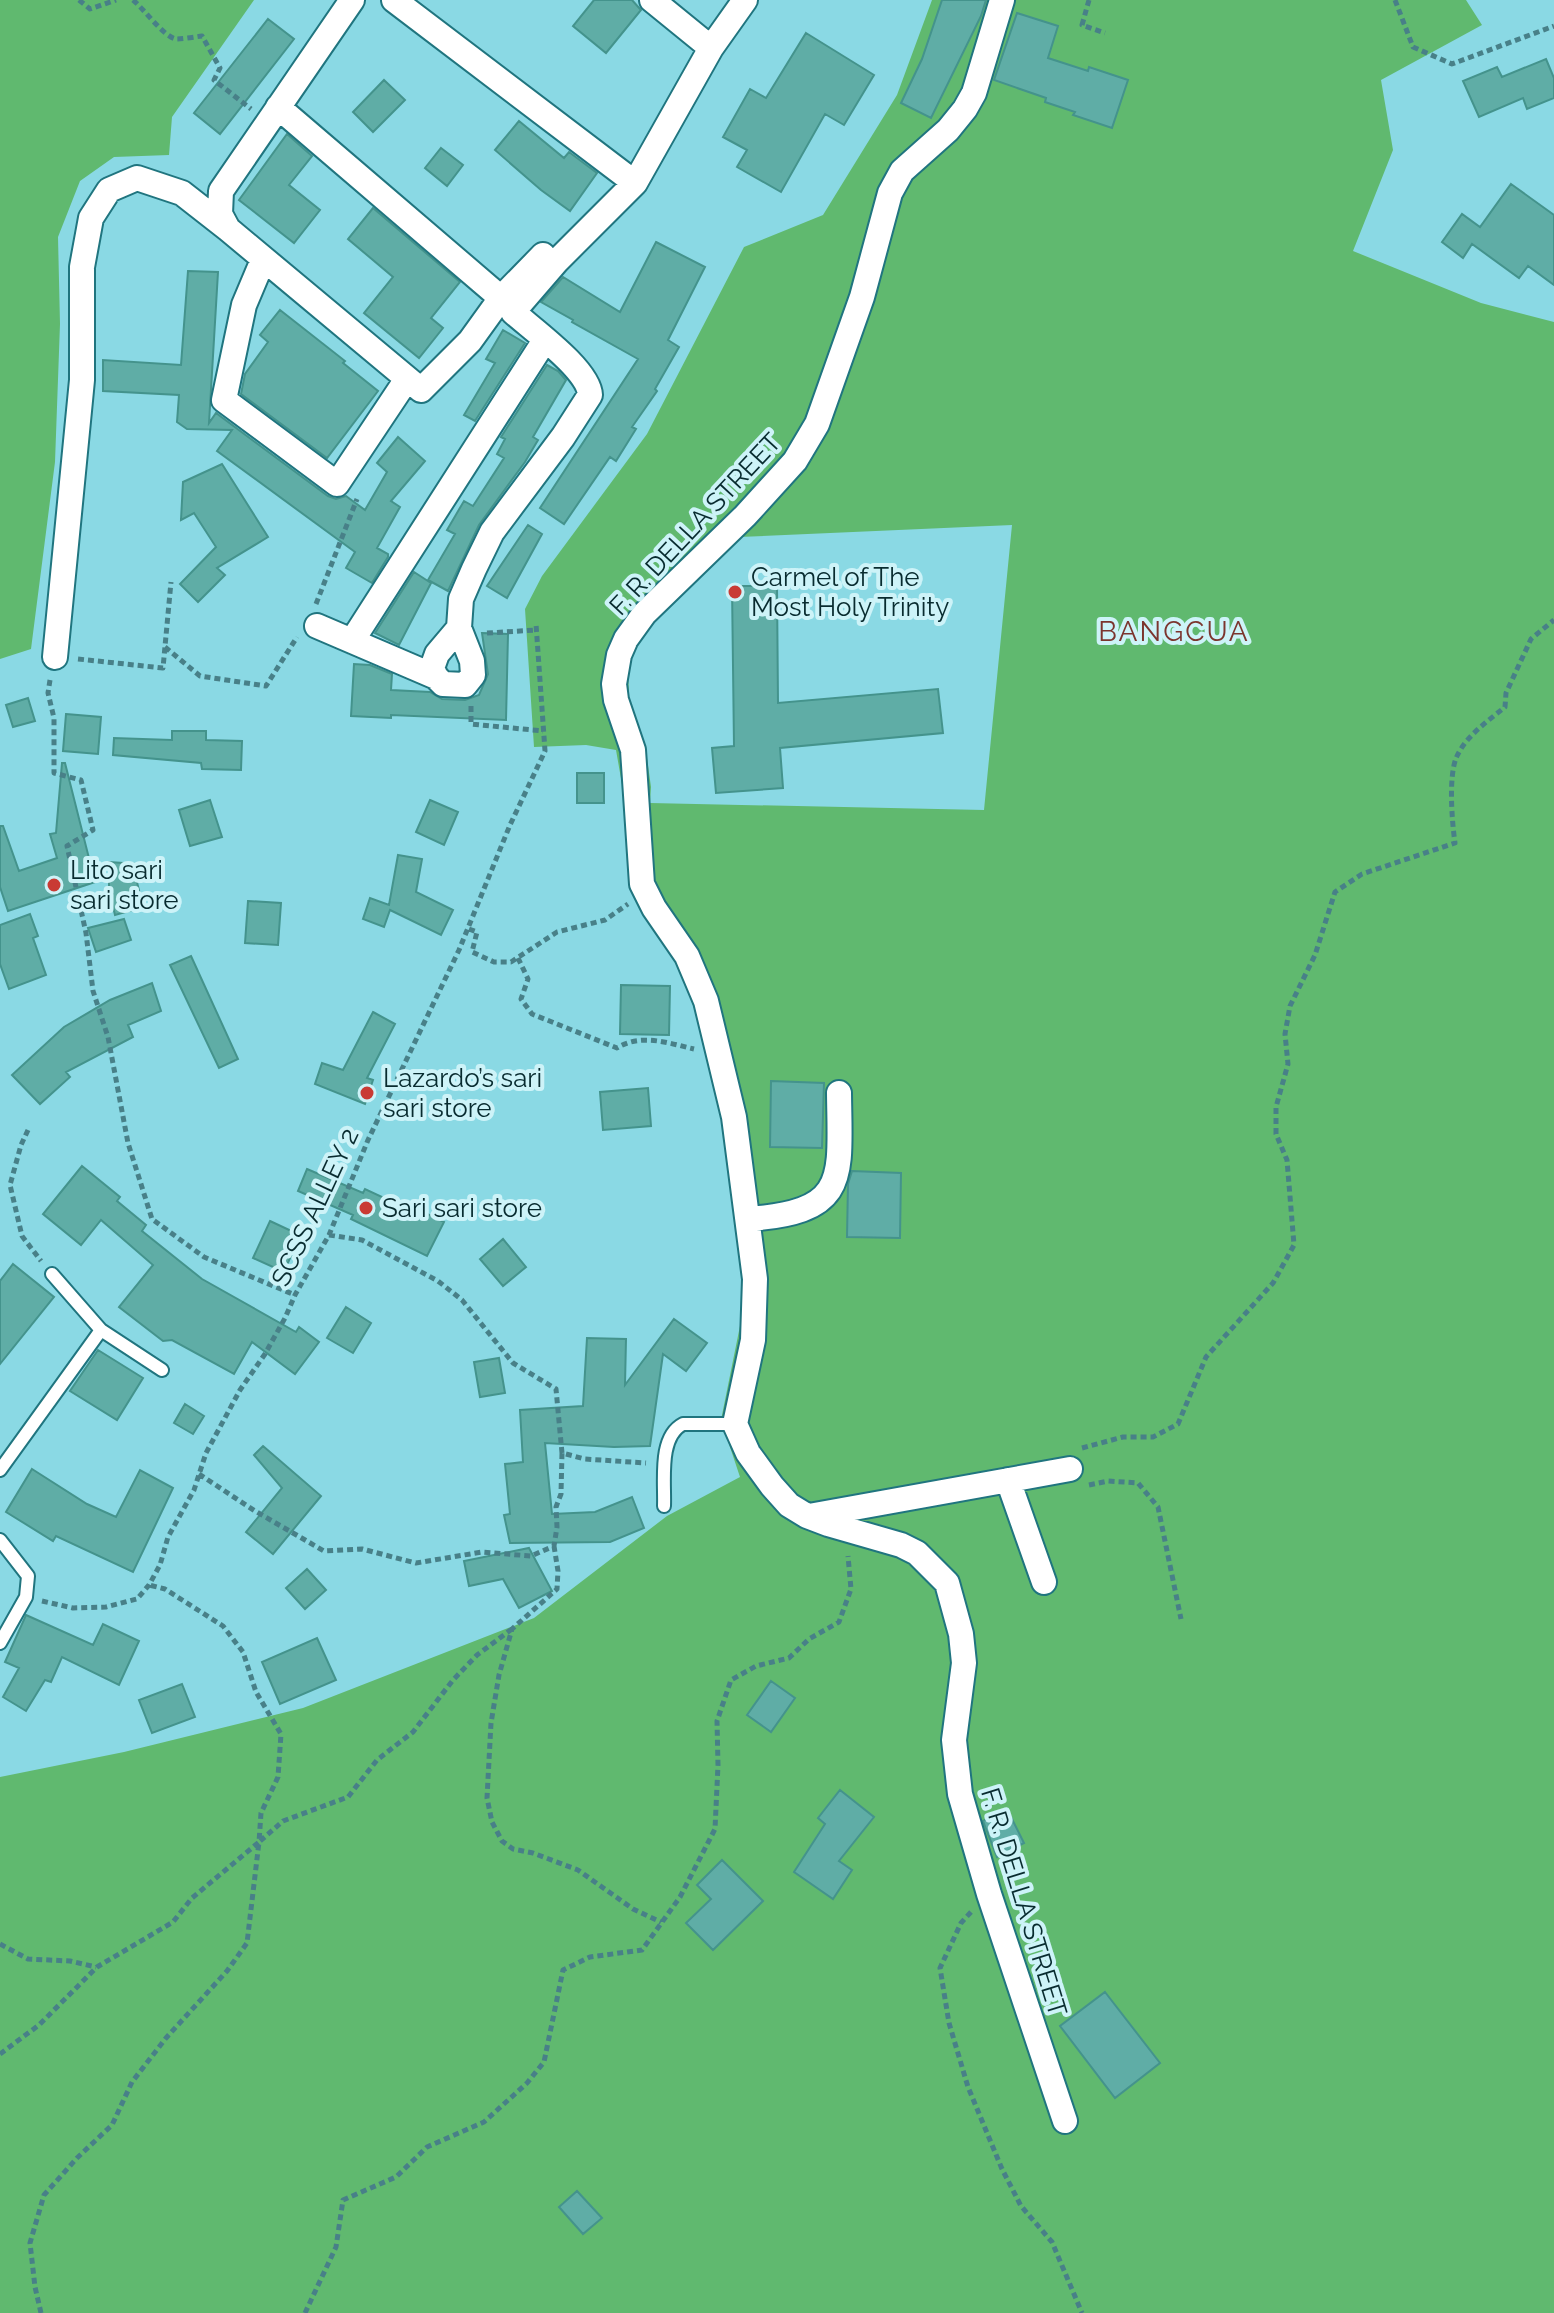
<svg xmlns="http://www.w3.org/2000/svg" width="1554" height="2313" viewBox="0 0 1554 2313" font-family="Raleway,sans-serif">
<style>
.green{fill:#60b96f;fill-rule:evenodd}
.building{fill:#5fada6;stroke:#44938c;stroke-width:2}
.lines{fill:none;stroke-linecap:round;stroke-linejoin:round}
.service-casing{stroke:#20757f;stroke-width:16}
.minor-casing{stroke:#20757f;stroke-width:28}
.path{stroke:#488088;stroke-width:5;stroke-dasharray:6 4;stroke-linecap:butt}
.service{stroke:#fff;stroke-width:12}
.minor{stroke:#fff;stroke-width:24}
.poi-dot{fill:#c93b34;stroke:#cdf3f8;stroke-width:3}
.labels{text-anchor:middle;stroke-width:8;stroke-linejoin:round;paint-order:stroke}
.street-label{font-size:26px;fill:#082b2f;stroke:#cdf3f8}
.poi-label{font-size:26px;fill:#082b2f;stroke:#cdf3f8;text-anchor:start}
.neighbourhood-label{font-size:28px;letter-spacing:2px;fill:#7c352e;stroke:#cdf3f8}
</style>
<rect width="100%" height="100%" fill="#8ad9e4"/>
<path class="green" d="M0 0H254L172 117 169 155 114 157 80 181 58 237 60 324 55 462 31 649 0 659Z
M932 0H1466L1482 25 1381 80 1393 150 1353 251 1481 303 1554 322V2313H0V1777L124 1752 303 1708 534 1618 667 1516 740 1477 721 1420 742 1316 747 1273 723 1119 705 1040 682 974 656 925 633 847 616 750 586 745 534 747 525 609 542 576 647 434 744 247 823 215 897 95ZM1012 525 984 810 650 803 651 787 645 744 629 700 628 661 638 637 739 537Z"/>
<path class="building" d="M594 0H632L641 10 606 53 573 26Z
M942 0H986L981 16 931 118 901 103 922 59Z
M1017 13 1058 26 1048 58 1088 71 1089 67 1128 80 1112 128 1073 115 1075 112 1045 102 1046 98 994 80Z
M268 19 294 39 220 134 194 113Z
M806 33 874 75 844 125 825 114 781 192 737 167 747 150 723 137 750 89 766 98Z
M1546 59 1554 78V98L1527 109 1523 98 1479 117 1463 81 1497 67 1502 77Z
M384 80 405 100 373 132 353 112Z
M519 121 564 158 569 152 597 173 570 211 541 190 495 150Z
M287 134 312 156 289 185 320 210 294 243 239 200Z
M441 148 463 165 447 186 425 168Z
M1511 184 1554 215V285L1528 266 1519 278 1472 244 1463 258 1442 242 1462 214 1480 227Z
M373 208 460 282 431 318 443 328 419 358 364 313 393 277 348 239Z
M656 242 705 267 668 340 679 347 655 389 657 391 632 427 636 429 616 461 610 457 564 524 540 508 638 359 572 322 573 320 541 302 563 277 620 312Z
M188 271 218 272 209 423 216 413 328 496 336 499 346 496 365 510 387 472 377 463 398 437 425 461 391 501 400 507 377 548 388 554V557L372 583 346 568 355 552 217 451 232 430 187 429 177 422 179 395 103 391V360L181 365Z
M280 310 345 361 343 363 378 391 327 458 241 394 245 374 268 342 260 335Z
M503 330 525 343 475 421 464 415 495 363 486 359Z
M547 365 558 371 566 380 533 437 538 440 525 462 479 525 448 591 428 580 455 534 447 530 464 501 473 506 504 458 497 454 505 439 501 437Z
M222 464 268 537 217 568 225 575 198 602 180 584 216 547 194 513 181 520 183 482Z
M528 525 542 534 507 598 487 586Z
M414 572 431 583 399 645 375 633Z
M732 586H777L778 703 938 689 943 733 780 748 783 788 716 793 712 748 734 746Z
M482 633 508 634 506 720 391 715V718L351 716 354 664 370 665 392 674 391 690 430 692 442 699 465 700 479 695 488 674Z
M28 698 35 721 13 727 6 705Z
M66 714 101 717 98 754 63 751Z
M172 731H206V740L242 741 241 770 202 769 201 763 113 755 114 738 172 740Z
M62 763H65L95 882 8 911 0 887V826H3L19 871 57 858 50 834 56 833Z
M577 773H604V803H577Z
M210 800 222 837 190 846 179 810Z
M430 800 458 812 444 845 416 832Z
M398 855 422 859 416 892 453 910 441 935 390 910 384 927 363 919 370 898 389 905Z
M109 862 137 864 136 878 143 907 115 915 109 890Z
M248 901 281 903 278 945 245 943Z
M30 914 38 936 33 938 46 975 9 989 0 964V925Z
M124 919 131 940 96 952 88 928Z
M191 956 238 1059 219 1068 170 965Z
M152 983 161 1011 128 1025 133 1037 66 1072 70 1077 40 1104 12 1075 64 1027 110 1000Z
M621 985 670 986 669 1035 620 1034Z
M373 1012 395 1024 367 1078 373 1080 365 1104 315 1084 322 1063 343 1070Z
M771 1081 824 1083 822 1148 770 1147Z
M648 1088 651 1126 603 1130 600 1092Z
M82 1166 120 1197 117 1201 146 1225 142 1231 202 1279 296 1332 299 1327 319 1342 295 1374 252 1342 234 1374 172 1340 163 1341 119 1307 153 1265 101 1220 81 1245 43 1214Z
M307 1169 363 1193 365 1189 414 1212 415 1208 444 1222 427 1256 351 1219 353 1215 298 1191Z
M852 1171 901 1173 900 1238 847 1237 848 1184Z
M270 1221 300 1235 284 1272 253 1258Z
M503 1239 526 1267 503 1286 480 1259Z
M13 1264 54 1297 0 1364V1281Z
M346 1307 371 1323 353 1353 327 1338Z
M674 1319 707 1343 686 1371 663 1354 650 1446 614 1447 545 1443 552 1514 595 1512 632 1497 644 1528 610 1542 510 1543 504 1515 510 1514 505 1464 523 1462 520 1410 583 1406 587 1338 626 1339 625 1385Z
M98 1350 143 1378 117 1420 70 1391Z
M499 1358 505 1393 480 1397 474 1362Z
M185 1404 204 1416 193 1434 174 1423Z
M263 1446 321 1496 273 1554 246 1532 282 1488 254 1455Z
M32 1469 87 1504 116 1517 140 1470 173 1488 133 1572 56 1536 53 1541 6 1512Z
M529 1548 552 1591 519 1608 503 1579 469 1586 464 1561Z
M307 1569 326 1590 305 1609 286 1588Z
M26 1615 93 1645 103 1624 139 1641 119 1685 62 1657 51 1682 45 1680 26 1711 3 1697 19 1668 5 1662Z
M317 1638 336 1680 280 1704 262 1662Z
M771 1681 795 1698 771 1732 747 1715Z
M182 1684 195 1717 152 1733 139 1700Z
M840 1790 874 1817 839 1861 852 1870 833 1899 794 1872 825 1824 818 1818Z
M1007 1809 1024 1843 997 1857 983 1821Z
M722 1860 763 1901 713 1950 686 1923 711 1899 697 1885Z
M1105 1992 1160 2063 1115 2098 1060 2026Z
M577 2191 602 2218 583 2234 559 2207Z"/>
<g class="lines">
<g class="service-casing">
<path id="service" d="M52 1274 101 1330 162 1370
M0 1470 101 1330
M664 1506C665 1481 658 1437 683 1424H735
M0 1540 28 1576 26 1597 0 1643"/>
</g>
<g class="minor-casing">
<path id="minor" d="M352 0 221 191 220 214 228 229 421 390 470 341 501 298 543 255
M394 0 635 183
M652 0 711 48
M1002 0 974 93 965 109 948 130 902 171 890 193 862 297 817 424 795 461 745 516 644 614 626 639 619 655 614 684 616 700 633 750 642 884 654 908 687 956 706 1001 734 1117 755 1279 753 1340 735 1424 748 1453 772 1486 789 1505 807 1516 828 1524 901 1545 917 1553 947 1583 961 1634 964 1663 954 1740 960 1794 989 1894 1065 2121
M278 107 501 298
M263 260 244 305 224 400 337 484 407 379
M317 626 436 677
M459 628 437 654 432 668 436 677 443 684 465 685 473 675 472 661 459 628 461 599 474 569 492 532 563 437 590 395C589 370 533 330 513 312L557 261 635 183 711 48 745 0
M352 641 545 340
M55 657 82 380V267L91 218 109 190 137 178 182 193 228 229
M748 1219C849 1212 840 1179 839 1093
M1008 1480 1044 1582
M809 1516 1070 1469"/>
</g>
<path class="path" d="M79 0 90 9 116 0
M133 0C144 9 164 37 176 39 184 39 194 37 202 36L220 68 214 80 251 109
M1089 0 1082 25 1105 33
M1395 0 1413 47 1452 64 1554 26
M316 604 357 499
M487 633 537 630
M165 647 200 676 266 686 297 637
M78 659 163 668 171 582
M50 680 48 693 54 718V773L81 780 93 830 67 846 86 933 93 991 108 1037 128 1143 152 1219 204 1257 295 1295
M471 706V724L543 731
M469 929 477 932 472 952 494 962H511L557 932 605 920 628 904
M518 958 528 979 521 999 532 1014 617 1048C641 1033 668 1043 694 1049
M28 1130 21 1145 10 1185 22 1236 41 1261
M329 1235 362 1240 438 1281 462 1300 513 1363 556 1389 562 1453 585 1459 646 1463
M1082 1448 1123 1437H1153L1178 1424 1206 1357 1273 1283 1294 1245 1287 1160 1276 1134V1107L1288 1064 1285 1034 1290 1006 1315 955 1335 892 1362 874 1455 843C1452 822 1448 775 1457 756 1467 735 1488 721 1505 707L1506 693 1531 639 1554 620
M199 1474 255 1511 324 1551 362 1549 416 1563 482 1552 531 1556 554 1546 557 1527 556 1507 561 1494 562 1453
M1089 1485 1108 1481 1138 1483 1158 1507 1181 1619
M554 1546 558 1571 557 1589 512 1629 499 1675 491 1723 487 1798 492 1822 502 1841 513 1849 533 1853 578 1870 633 1909 661 1922
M42 1601 73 1608 106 1607 137 1599 149 1585 160 1565 168 1537 194 1490 206 1453 240 1390 265 1354 285 1318 295 1295 329 1235 368 1140 459 950 510 825 545 751 536 624
M971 1912 961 1923 940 1968 949 2023 968 2087 1002 2169 1021 2206 1052 2242 1082 2313
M0 1944 28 1959 70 1961 96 1967
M0 2054 39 2025 97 1967 173 1922 192 1898 259 1842 261 1813 278 1777 281 1734 256 1692 243 1652 223 1626 165 1589 149 1585
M41 2313 35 2287 30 2243 44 2195 77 2158 112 2125 132 2082 166 2038 227 1971 247 1943 259 1842 283 1821 348 1797 377 1760 413 1732 453 1680 477 1655 512 1629
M305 2313 336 2247 343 2200 396 2177 427 2147 484 2122 527 2083 544 2062 563 1970 590 1957 642 1950 680 1897 715 1829 718 1765 717 1721 731 1680 756 1666 789 1658 809 1639 839 1622 851 1589 848 1556"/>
<use href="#service" class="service"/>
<use href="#minor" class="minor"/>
</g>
<g class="poi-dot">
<circle cx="735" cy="592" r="8"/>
<circle cx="54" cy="885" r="8"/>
<circle cx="367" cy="1093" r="8"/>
<circle cx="366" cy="1208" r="8"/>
</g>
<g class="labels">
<g class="street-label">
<text transform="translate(695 524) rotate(-47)" y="9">F. R. DELLA STREET</text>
<text transform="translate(315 1207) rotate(-65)" y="9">SCSS ALLEY 2</text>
<text transform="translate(1024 1902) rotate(73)" y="9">F. R. DELLA STREET</text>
</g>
<g class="poi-label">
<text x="751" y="586">Carmel of The<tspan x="751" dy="30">Most Holy Trinity</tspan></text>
<text x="70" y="879">Lito sari<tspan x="70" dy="30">sari store</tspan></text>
<text x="383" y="1087">Lazardo’s sari<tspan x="383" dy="30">sari store</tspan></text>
<text x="382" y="1217">Sari sari store</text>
</g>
<g class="neighbourhood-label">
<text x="1174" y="641">BANGCUA</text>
</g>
</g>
</svg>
